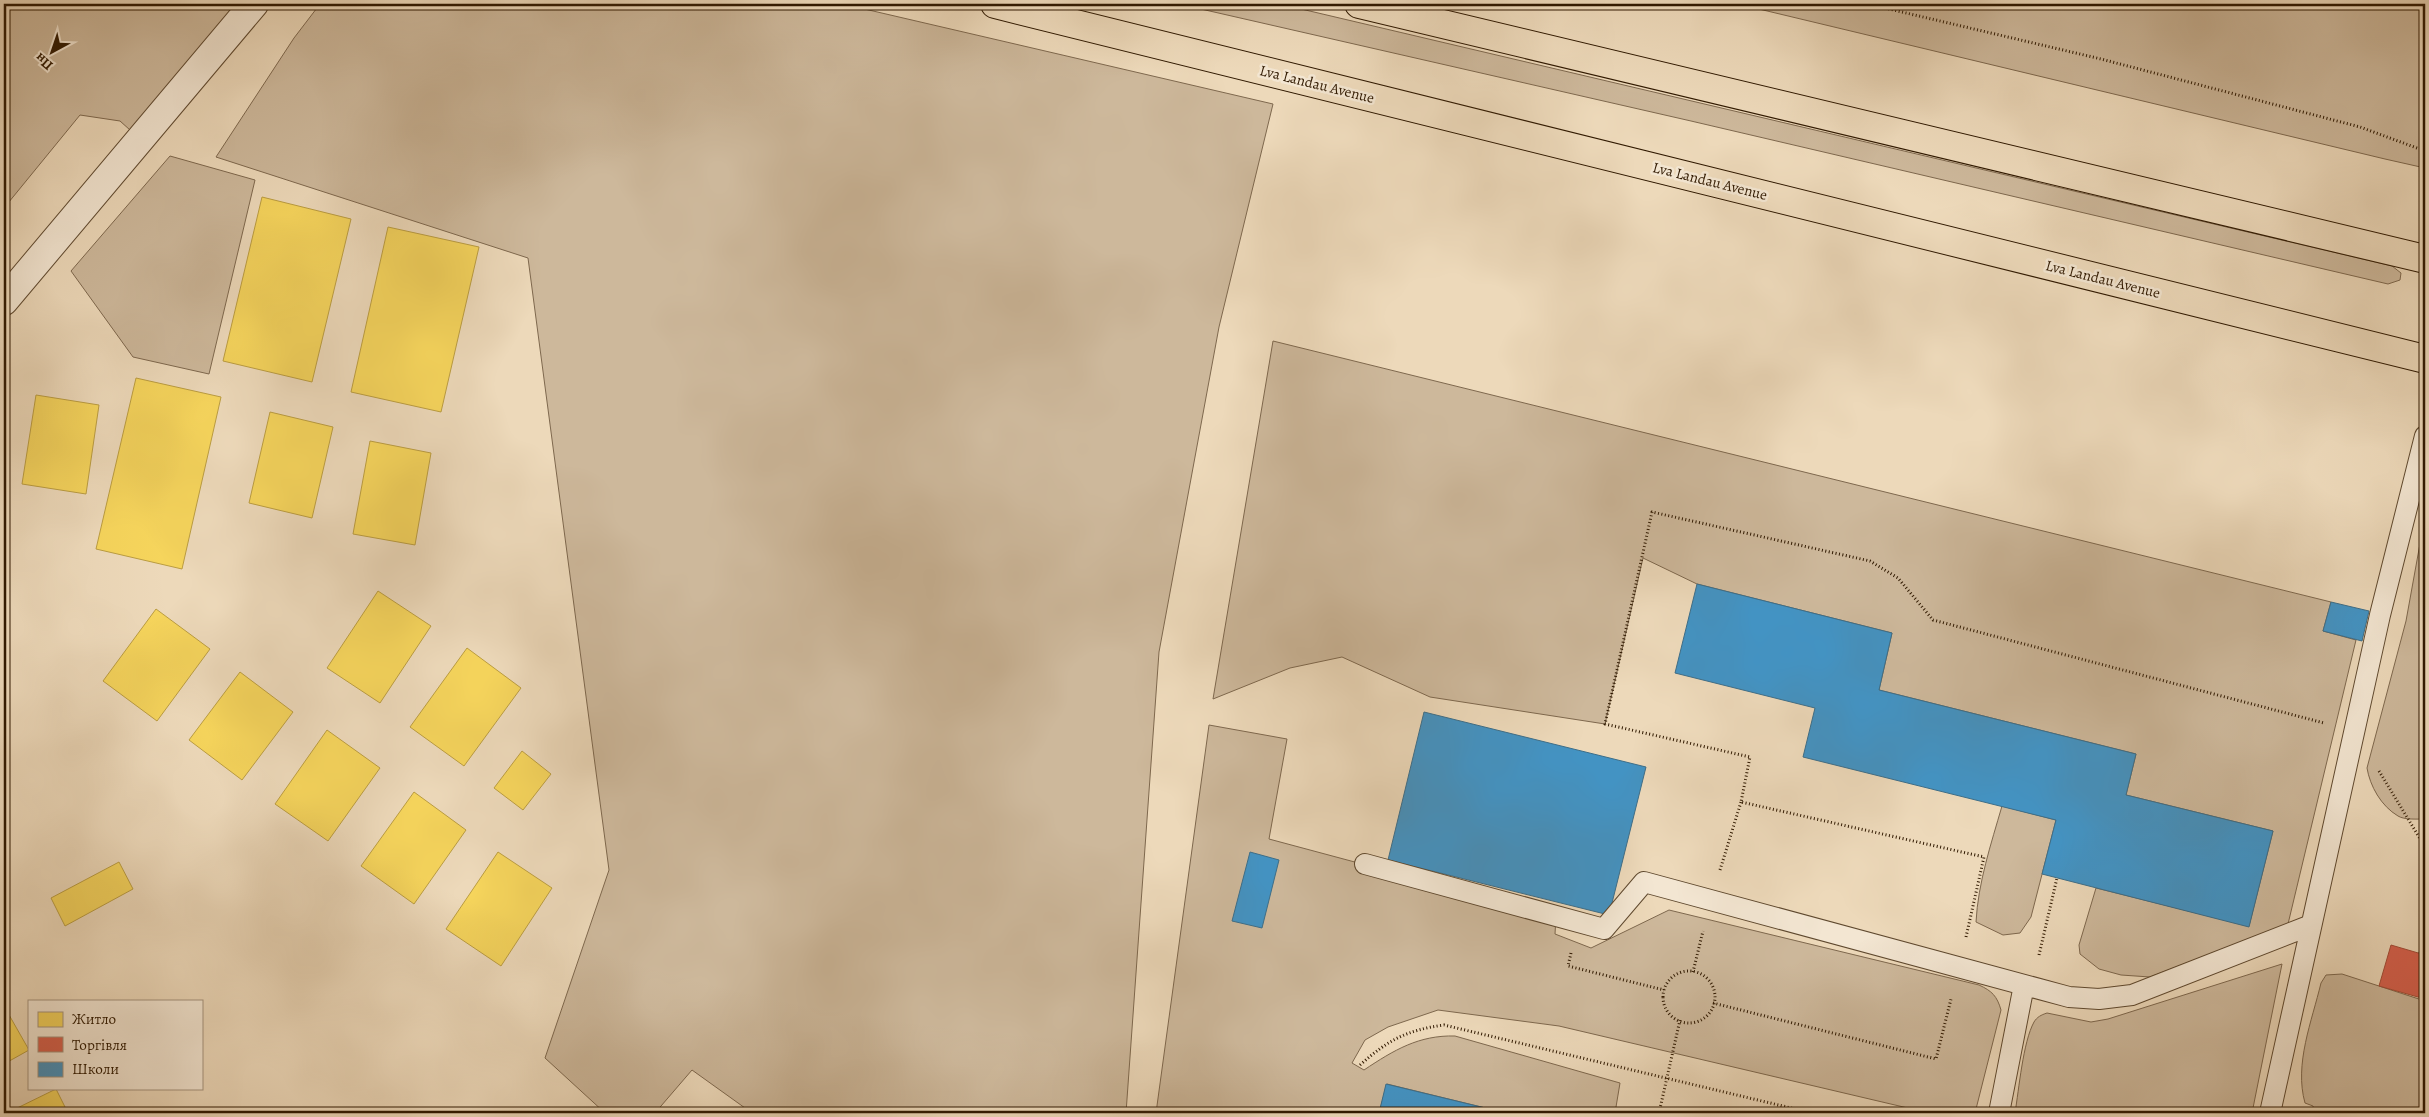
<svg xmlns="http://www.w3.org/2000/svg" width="2429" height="1117" viewBox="0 0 2429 1117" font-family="Alegreya,serif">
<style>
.green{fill:#cdb89b;stroke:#7e684e}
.homes{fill:#f6d55c;stroke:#bb9d41}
.shops{fill:#d6604d;stroke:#a44b36}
.schools{fill:#4393c3;stroke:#3d6e89}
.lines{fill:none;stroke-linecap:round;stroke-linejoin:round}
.service-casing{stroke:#5f492f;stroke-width:22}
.minor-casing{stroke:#5f492f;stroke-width:30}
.primary-casing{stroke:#301901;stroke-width:30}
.path{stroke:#301901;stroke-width:3;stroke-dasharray:1 2.5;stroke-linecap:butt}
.service{stroke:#f3e6d2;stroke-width:20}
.minor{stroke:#f3e6d2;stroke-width:28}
.primary{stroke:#edd9ba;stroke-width:28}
.labels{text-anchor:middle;stroke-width:5;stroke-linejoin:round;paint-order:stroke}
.street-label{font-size:15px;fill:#301901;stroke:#f3e6d2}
</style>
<rect width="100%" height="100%" fill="#edd9ba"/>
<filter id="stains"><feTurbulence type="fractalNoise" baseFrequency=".004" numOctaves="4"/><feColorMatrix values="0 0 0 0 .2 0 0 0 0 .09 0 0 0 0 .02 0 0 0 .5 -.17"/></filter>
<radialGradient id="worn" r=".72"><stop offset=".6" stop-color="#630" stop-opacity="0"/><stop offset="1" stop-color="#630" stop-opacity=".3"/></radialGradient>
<path class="green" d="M4 4H254L140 139 120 121 80 115 4 208Z
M320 4H672L690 8 707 4H843L1273 104 1219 327 1159 652 1126 1113H752L692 1070 655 1113H605L545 1058 609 870 528 258 216 157 294 38Z
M1179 4H1280L2392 266 2401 273 2400 280 2388 284 1691 121Z
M1738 4H2425V168L2385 159Z
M170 156 255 180 209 374 133 357 71 271Z
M1273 341 2331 602 2323 631 2356 640 2288 924 2150 977 2121 975 2099 969 2080 954 2079 945 2096 888 2249 926 2273 831 2126 795 2136 754 1879 690 1892 633 1697 584 1643 558 1605 724 1430 697 1342 657 1290 668 1213 699Z
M2425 516V819C2418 819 2404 820 2398 816 2381 806 2370 786 2367 768L2406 621Z
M1209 725 1287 739 1269 839 1556 916 1555 934 1591 948 1669 910 1979 985C1992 991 1997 996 2001 1010L1975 1113H1929L1559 1026 1438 1010 1388 1027 1365 1040 1352 1063 1364 1070C1394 1050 1419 1035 1455 1036L1620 1083 1615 1113H1506L1387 1084 1379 1113H1156Z
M2002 806 2056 820 2031 917 2020 933 2003 935 1976 922C1978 883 1991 844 2002 806Z
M2282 964 2252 1113H2015C2019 1089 2023 1042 2034 1022 2037 1017 2041 1015 2047 1013L2091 1022 2108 1019Z
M2342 974 2425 1001V1113H2315L2313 1106 2305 1103C2294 1064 2312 1021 2321 983L2326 975Z"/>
<path class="homes" d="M262 197 351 219 312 382 223 361Z
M388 227 479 247 441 412 351 392Z
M136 378 221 397 182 569 96 549Z
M36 395 99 405 86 494 22 484Z
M270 412 333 427 312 518 249 503Z
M370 441 431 453 415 545 353 534Z
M378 591 431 626 380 703 327 668Z
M156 609 210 649 157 721 103 681Z
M467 648 521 688 464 766 410 727Z
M240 672 293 712 242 780 189 740Z
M327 730 380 768 328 841 275 804Z
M522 751 551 774 523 810 494 788Z
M414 792 466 830 414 904 361 866Z
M498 852 552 888 501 966 446 929Z
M119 862 133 889 65 926 51 898Z
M4 1006 29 1050 4 1064Z
M56 1089 68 1113H7Z"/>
<path class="shops" d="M2391 945 2425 955V999L2379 986Z"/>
<path class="schools" d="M1697 584 1892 633 1879 690 2136 754 2126 795 2273 831 2249 927 2042 874 2056 820 1803 757 1815 708 1675 673Z
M2331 602 2369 611 2362 641 2323 631Z
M1424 712 1646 767 1609 915 1388 860Z
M1250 852 1279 860 1262 928 1232 921Z
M1386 1084 1506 1113H1379Z"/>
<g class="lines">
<g class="service-casing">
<path id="service" d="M1365 864 1604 929 1644 882 2069 997 2099 999 2132 995 2311 925
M1999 1113 2024 985
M2270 1113 2380 615 2425 436"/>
</g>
<g class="minor-casing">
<path id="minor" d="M4 301 254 4"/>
</g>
<g class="primary-casing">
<path id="primary" d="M995 4 2425 359
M1359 4 2425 259"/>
</g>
<path class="path" d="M1868 4 2101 59 2360 127 2425 151
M2379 771 2425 847
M1720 870 1741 802
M1966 937 1984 857 1741 802 1750 757 1605 724 1652 512 1870 561 1898 578 1933 620 2324 723
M1571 953 1568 966 1664 990
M2420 953 2425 933
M2039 955 2057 878
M1663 997a26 26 0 1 1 52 0a26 26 0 1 1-52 0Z
M1693 972 1703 931
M1713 1003 1936 1059 1951 999
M1360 1065C1388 1040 1407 1030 1444 1025L1812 1113
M1659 1113 1680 1020"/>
<use href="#service" class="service"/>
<use href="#minor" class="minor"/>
<use href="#primary" class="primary"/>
</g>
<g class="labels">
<g class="street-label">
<text transform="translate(1317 84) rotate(14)" y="5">Lva Landau Avenue</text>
<text transform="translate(1710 181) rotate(14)" y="5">Lva Landau Avenue</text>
<text transform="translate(2103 279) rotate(14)" y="5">Lva Landau Avenue</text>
</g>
</g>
<rect width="2429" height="1117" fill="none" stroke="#edd9ba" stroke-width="20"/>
<rect x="5" y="5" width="2419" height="1107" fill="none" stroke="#301901" stroke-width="2.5"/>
<rect x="10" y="10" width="2409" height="1097" fill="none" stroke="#301901"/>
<rect x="28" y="1000" width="175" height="90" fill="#f3e6d2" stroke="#a5947e"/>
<rect x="38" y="1012" width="25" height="15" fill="#f6d55c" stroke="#a5947e"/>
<text x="72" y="1024" font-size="15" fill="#301901">Житло</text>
<rect x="38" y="1037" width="25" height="15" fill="#d6604d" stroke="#a5947e"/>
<text x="72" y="1050" font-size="15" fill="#301901">Торгівля</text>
<rect x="38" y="1062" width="25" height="15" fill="#4393c3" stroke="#a5947e"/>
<text x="72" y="1074" font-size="15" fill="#301901">Школи</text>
<g transform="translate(52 52) rotate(220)" stroke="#f3e6d2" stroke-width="4" paint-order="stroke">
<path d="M0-4L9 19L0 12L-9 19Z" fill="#301901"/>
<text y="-8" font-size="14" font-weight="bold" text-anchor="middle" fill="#301901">Пн</text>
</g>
<rect width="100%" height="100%" filter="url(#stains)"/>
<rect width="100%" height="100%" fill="url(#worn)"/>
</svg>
